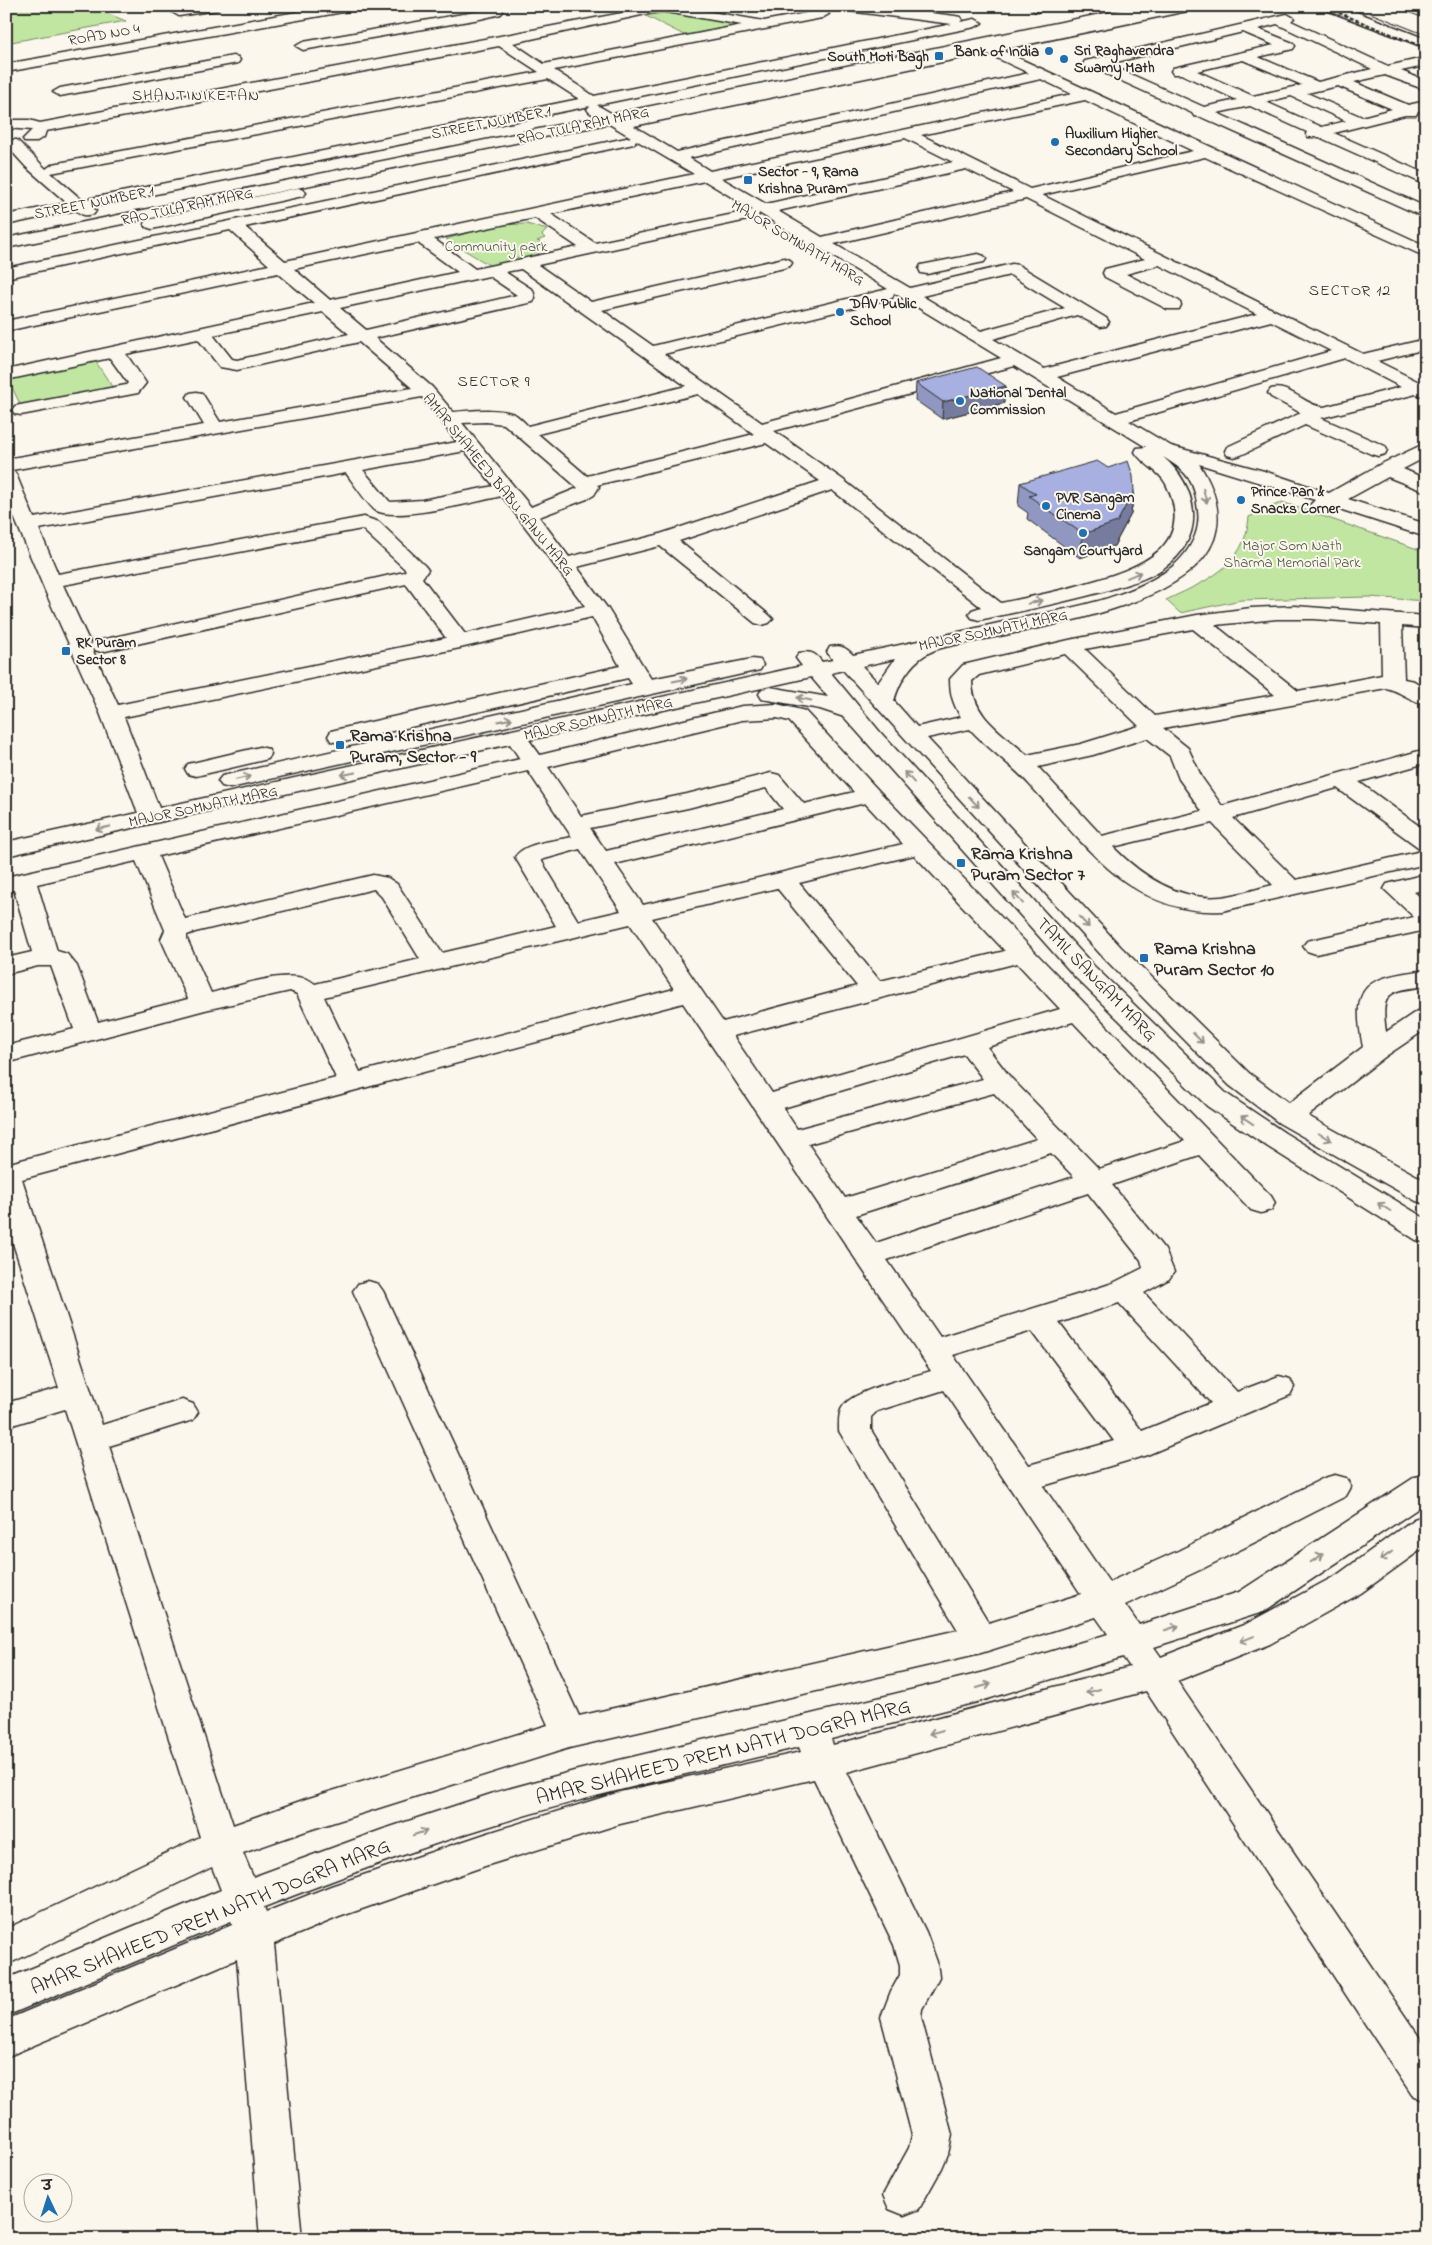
<svg xmlns="http://www.w3.org/2000/svg" width="1432" height="2245" viewBox="0 0 1432 2245" font-family="'Indie Flower','Playpen Sans Deva',sans-serif">
<style>
.green{fill:#c0e6a1;stroke:#768866}
.lines{fill:none;stroke-linecap:round;stroke-linejoin:round}
.minor-casing{stroke:#2b2b2b;stroke-width:3}
.major-casing{stroke:#2b2b2b;stroke-width:3}
.minor{fill:#fbf7ec;fill-rule:evenodd}
.major{fill:#fbf7ec;fill-rule:evenodd}
.rail{stroke:#2b2b2b;stroke-width:2;stroke-dasharray:4 2;stroke-linecap:butt}
.major-bridge-casing{stroke:#2b2b2b;stroke-width:16;stroke-linecap:butt}
.major-bridge{stroke:#fbf7ec;stroke-width:14}
.wall{fill:#9097c1;stroke:#2b2b2b}
.shaded-wall{fill:#757b9d;stroke:#2b2b2b}
.building{fill:#a7b0e0;stroke:#2b2b2b}
.oneway{stroke:#93918c}
.poi-dot{fill:#1f6fb2;stroke:#fbf7ec;stroke-width:2}
.labels{text-anchor:middle;stroke-width:4;stroke-linejoin:round;paint-order:stroke}
.far-street-label{font-size:15px;fill:#2b2b2b;stroke:#fbf7ec}
.far-poi-label{font-size:15px;font-weight:bold;fill:#2b2b2b;stroke:#fbf7ec;text-anchor:start}
.far-park-label{font-size:15px;fill:#505a48;stroke:#fbf7ec}
.far-neighbourhood-label{font-size:16px;letter-spacing:1px;fill:#2b2b2b;stroke:#fbf7ec}
.poi-label{font-size:18px;font-weight:bold;fill:#2b2b2b;stroke:#fbf7ec;text-anchor:start}
.street-label{font-size:18px;fill:#2b2b2b;stroke:#fbf7ec}
.near-street-label{font-size:21px;fill:#2b2b2b;stroke:#fbf7ec}
</style>
<rect width="100%" height="100%" fill="#fbf7ec"/>
<filter id="ink" filterUnits="userSpaceOnUse"><feTurbulence type="fractalNoise" baseFrequency=".02" numOctaves="2"/><feDisplacementMap in="SourceGraphic" scale="10" xChannelSelector="R" yChannelSelector="G"/><feConvolveMatrix kernelMatrix="1 2 1 2 8 2 1 2 1" color-interpolation-filters="sRGB"/></filter>
<g filter="url(#ink)">
<path class="green" d="M6 6H88L126 21 6 43Z
M663 13 753 22 690 38 646 16Z
M527 224 547 230 542 235 545 238 537 241 548 245 535 249 541 256 494 266 489 265 446 239 497 225Z
M94 359 113 388 21 406 7 377Z
M1282 502 1426 552V601L1369 597 1241 600 1180 613 1166 600C1206 581 1245 567 1249 517Z"/>
<g class="lines">
<g class="minor-casing">
<path id="minor" d="M190 6H222L216 10 179 16 172 12 174 9Z
M330 6H360L354 10 6 72V64Z
M487 6H500L503 11 501 14 480 19 303 50 296 46 303 42 480 11 488 9Z
M645 6H676L764 21 822 10 829 14 822 18 554 70 594 96 952 24 840 10 834 6H875L955 16 960 17 962 20 960 22 975 19 982 23 975 27 597 105 623 120 1172 6H1198L1192 10 1001 50 1426 246V257L1205 157 1042 195 1363 354 1426 339V349L1377 361 1419 382 1426 381V397L1416 394 1321 418 1385 446 1387 450 1385 454 1378 456 1371 454 1305 425 1241 455 1234 457 1227 455 1225 451 1227 447 1301 413 1271 397 1268 393 1271 389C1290 384 1305 406 1324 407L1401 387 1345 358 1129 421 1171 446 1264 471 1329 493 1379 465 1426 443V457L1403 469 1426 479V492L1388 477 1348 499 1426 524V537L1333 507 1319 512 1312 510 1309 506 1315 500 1199 464C1214 487 1223 512 1214 539 1189 608 1036 627 971 642 960 644 946 646 935 650 913 658 900 680 894 701L917 727 961 717C953 704 950 694 950 679L963 665 1069 640 1197 615 1251 608 1295 606 1426 616V628L1402 626 1404 679 1414 681 1426 689V705C1411 701 1400 691 1386 688L1163 728 1188 748 1202 778 1222 806 1426 749V763L1359 782 1426 831V849L1418 847 1337 788 1233 818 1296 880 1426 850V864L1222 911C1131 916 1084 843 1029 784 1011 764 988 749 970 729L927 738 1121 947 1249 1073 1289 1103 1363 1047C1350 983 1366 978 1426 970V986C1389 991 1380 991 1386 1032L1417 1011 1426 1009V1029L1386 1056 1308 1116 1426 1181V1204L1416 1201 1279 1123 1229 1085 1103 957 843 670 831 673 880 732 1094 966 1227 1094 1285 1133 1426 1219V1243L1416 1240 1265 1145 1207 1106 1076 978 844 717 820 709 762 699 759 694 762 689 770 687 828 697 811 677 529 740 540 755 742 706 777 704 805 711 878 790 1271 1196 1275 1203 1271 1210 1261 1213 1251 1210 1199 1155 1112 1185 1165 1250 1174 1272 1169 1279 1144 1293 1237 1392 1279 1376 1290 1379 1294 1387 1290 1395 1147 1455 1043 1486 1109 1582 1178 1551 1324 1478 1335 1475 1346 1478 1351 1487 1346 1496 1202 1569 1125 1605 1139 1625 1239 1592 1415 1477 1426 1474V1503L1263 1612 1154 1647 1161 1657 1246 1624 1337 1575 1414 1519 1426 1515V1546L1361 1593 1270 1644 1177 1681 1426 2047V2101L1412 2095 1146 1691 847 1772 926 1932 937 1962 939 1977 922 2009 921 2017 952 2135 948 2154 942 2168 919 2209 904 2215 889 2209 883 2195 909 2148 912 2135 881 2017 891 1991 900 1975V1965L894 1945 814 1779 620 1824 485 1866 339 1917 274 1944 302 2239H260L237 1959 6 2057V2020L232 1925 231 1921 6 2016V1979L221 1890 212 1867 6 1965V1929L200 1837 65 1409 6 1427V1403L59 1388 6 1221V1164L336 1078 297 994 290 991 205 1010 6 1063V1046L74 1029 51 966H38L6 974V958L32 952 14 890 6 891V877L520 759 510 744 6 856V842L138 813 100 713 46 593 6 498V459L204 425 187 397 190 393 196 392 202 393 220 422 412 388 359 342 237 370 220 367 198 339 126 354 146 383 138 393 21 415 15 414 12 410 15 406 126 385 128 383 110 358 6 380V370L314 303 278 273 6 331V321L269 265 230 230 6 278V268L631 137 589 112 587 109 590 106 92 207 96 211 94 214C86 216 82 216 76 210L6 225V215L67 203 26 167 7 146V140H17L46 169 53 164 539 72 499 46 46 131 44 137 35 142H25L23 139 32 130 6 128V120H29L40 123 643 9 646 8ZM660 11 742 25 544 64 513 43ZM986 53 1029 73 677 152 634 126ZM548 79 579 99 82 200 51 173ZM1041 79 1072 94 710 171 689 158ZM1085 100 1193 151 1030 189 921 135ZM905 138 953 162 766 204 721 178ZM636 140 694 174 285 261 245 227 629 145 634 144ZM966 169 1013 192 822 237 778 211ZM705 181 753 210 595 243 551 214ZM1026 199 1145 259 1105 269 1103 273 1105 277 1167 309H1179L1181 305 1179 301 1126 274 1159 265 1257 314 1044 369 993 339 1077 315 1100 327 1106 326 1109 322 1106 318 1018 265 1012 264 910 288 834 244ZM759 213 805 241 803 244 805 247H817L888 289 653 346 602 310 784 268 790 266 792 263 790 260 784 258 591 302 538 265 752 219 758 217ZM535 218 578 247 475 269 434 239ZM418 243 458 272 330 300 294 269ZM521 269 686 386 528 426C524 422 520 418 516 415 501 407 470 411 453 412L432 387 375 338 533 302 535 298 533 290 505 272ZM1010 275 1065 308 981 331 922 296ZM489 276 517 295 366 330 340 308ZM894 293 1001 358 762 423 664 354 892 298ZM323 312 349 334 237 360 232 359 213 335ZM1271 321 1331 351 1116 413 1057 377ZM1014 366 1146 447 1137 448 1135 452C1143 465 1159 470 1166 484 1197 548 1138 568 1090 582 1061 591 1031 597 1001 603L842 479 774 431ZM698 394 754 434 587 476 538 434ZM422 397 457 442 34 518 16 474 12 470ZM486 422 504 424 578 488 531 507 462 423ZM766 443 820 481 657 535 569 557 539 517 587 499 594 495 599 487 597 485ZM465 451 494 486 422 500 391 502 389 501 363 470ZM1163 457C1188 472 1195 481 1198 511 1201 532 1189 553 1172 567 1129 600 1064 609 1012 620 959 632 906 644 853 655 845 647 841 645 830 647L827 652 833 660 822 662C815 653 811 651 799 653L796 658 802 666 159 808 124 717 460 648 592 617 620 666 339 729 331 731 328 736 331 741 339 743 628 678 632 684 222 776 218 781 222 786 230 788 760 670 763 665 760 660 752 659 651 679 608 609 577 567 660 546 755 623 762 625 769 623 773 619 769 615 679 541 832 490 981 607 972 610 969 614 972 618 979 620C1022 611 1066 602 1109 590 1127 584 1146 580 1162 569 1181 557 1195 536 1193 512 1191 490 1180 471 1163 457ZM346 473C352 481 368 505 375 510 394 523 478 501 502 496L585 606 465 634 422 578 428 570 425 566 379 522 364 517 58 574 39 529ZM362 529 406 570 404 572 101 640 93 641 91 645 63 585ZM406 584 446 638 118 705 92 649 101 652ZM1277 619H1314L1381 624 1382 675 1298 691 1215 625ZM1193 629 1275 695 1155 716 1085 649ZM1065 654 1139 726 1081 744 1027 755C1003 733 972 717 972 681L979 675ZM895 659 878 683 862 666ZM777 718 789 721 854 792 804 804 779 775 771 773 687 794 581 816 548 767 742 720ZM1147 738 1170 756 1179 779 1202 811 1102 836 1038 767 1093 755ZM528 771 572 837C555 841 525 842 515 857L556 926 442 953 397 884 388 878 373 875 185 919 158 856ZM766 788 783 809 606 851 590 828 688 808ZM865 803 903 844 643 905 615 864ZM1212 823 1273 885C1256 889 1239 895 1221 897 1178 901 1142 876 1113 847ZM580 849 621 911 578 921 541 860ZM914 855 1005 951 880 981 799 883ZM136 861 165 930 161 939 188 999 98 1022 77 966 67 954 57 951 37 884ZM777 888 857 986 723 1022 652 918ZM374 889 382 897 420 959 315 984C295 965 236 987 211 993L187 939V935L195 932ZM630 924 674 989 360 1072 324 997ZM1017 963 1060 1009 772 1093 733 1036ZM683 1003 931 1371C910 1378 857 1389 844 1405 838 1412 839 1422 839 1431L958 1630 579 1716 383 1291 378 1284 368 1281 358 1284 353 1291 548 1725 306 1799 233 1825 109 1446 193 1420 198 1412 193 1404 182 1400 102 1425 22 1179ZM1073 1022 1185 1141 1099 1169 1010 1077 987 1047ZM964 1054 983 1079 797 1129 783 1108ZM994 1093 1037 1139 845 1198 808 1144ZM1051 1153 1074 1177 876 1243 856 1215ZM1088 1193 1141 1260 1143 1268 1113 1283 1080 1294 940 1337 887 1260ZM1119 1303 1211 1403 1142 1431 1059 1323ZM1032 1331 1114 1441 1029 1465 953 1355ZM944 1390 1081 1594 989 1623 871 1430V1417L877 1411ZM1096 1617 1108 1634 981 1673 574 1771 497 1792 381 1830 253 1877 243 1853 306 1831 569 1748 981 1653ZM1123 1657 1130 1667 841 1743 833 1745 831 1739 981 1701ZM799 1747 801 1752 620 1792 485 1834 331 1886 266 1912 264 1907C341 1877 418 1848 497 1824 596 1793 698 1772 799 1747Z
M1027 6H1042L1044 8 1037 12Z
M1323 6H1341L1426 39V48L1324 9Z
M1411 6H1426V13L1412 9Z
M1287 14 1294 18 1291 21 1388 66 1419 59 1424 60 1426 63 1424 66 1401 71 1426 81V90L1385 75 1354 82 1408 105 1426 101V109L1418 111 1416 115H1405L1334 133 1426 174V185L1319 137H1308L1306 134 1307 132 1250 106 1217 113 1426 207V218L1201 117 1194 116 1192 113 1093 68 1085 67 1083 64 1085 61 1094 59ZM1277 24 1372 69 1318 82 1258 57 1293 49 1295 46 1293 43 1258 29ZM1243 32 1274 45 1173 68 1171 71 1173 74H1181L1237 100 1204 107 1108 64ZM1243 60 1302 85 1253 96 1197 71ZM1338 86 1392 109 1362 117 1307 93ZM1291 96 1346 121 1322 127 1266 102Z
M233 56 238 57 240 60 238 63 60 96 53 92 60 88Z
M298 188 303 190 306 193 303 196 152 229 146 227 144 224 146 221 152 219Z
M978 254 984 256 986 259 984 262 927 274 921 273 919 269 921 265Z
M260 747 268 749 271 754 268 759 196 776 188 774 185 769 188 764Z
M1426 874V889L1414 892 1426 902V930L1316 954 1307 951 1303 946 1307 941 1414 917 1384 889 1387 884Z"/>
</g>
<g class="major-casing">
<path id="major" d="M1140 6H1166L1160 10 6 248V238Z
M1342 6H1360L1362 8 1355 12 1343 9Z
M1395 6H1413L1426 11V20L1396 9Z"/>
</g>
<use href="#minor" class="minor"/>
<use href="#major" class="major"/>
<path class="rail" d="M1322 6 1426 48"/>
<g class="major-bridge-casing">
<path id="major-bridge" d="M1373 6 1426 27"/>
</g>
<use href="#major-bridge" class="major-bridge"/>
</g>
<path class="wall" d="M916 383 1004 403 942 419 915 400Z
M1108 468 1134 491 1131 514 1114 546 1080 558 1027 519 1028 513 1018 506 1020 483Z"/>
<path class="shaded-wall" d="M1006 386 1004 403 942 419 943 402Z
M1134 491 1131 514 1114 546 1080 558 1083 534Z"/>
<path class="building" d="M977 367 1006 386 943 402 916 383Z
M1097 461 1108 468 1128 461 1133 476 1134 491 1117 522 1083 534 1029 496 1036 494 1020 483Z"/>
<defs><path id="oneway-shaft" d="M-6 0H5M1.5-3L5.5 0L1.5 3" fill="none" stroke-width="1.6" stroke-linecap="round" stroke-linejoin="round" transform="scale(1.25)"/></defs>
<g class="oneway">
<use href="#oneway-shaft" transform="translate(1205 496) rotate(75)"/>
<use href="#oneway-shaft" transform="translate(1134 575) rotate(-22)"/>
<use href="#oneway-shaft" transform="translate(1035 602) rotate(-13)"/>
<use href="#oneway-shaft" transform="translate(680 680) rotate(-12)"/>
<use href="#oneway-shaft" transform="translate(804 699) rotate(-168)"/>
<use href="#oneway-shaft" transform="translate(505 720) rotate(-12)"/>
<use href="#oneway-shaft" transform="translate(348 774) rotate(168)"/>
<use href="#oneway-shaft" transform="translate(909 777) rotate(-132)"/>
<use href="#oneway-shaft" transform="translate(243 778) rotate(-13)"/>
<use href="#oneway-shaft" transform="translate(974 802) rotate(47)"/>
<use href="#oneway-shaft" transform="translate(103 828) rotate(168)"/>
<use href="#oneway-shaft" transform="translate(1018 898) rotate(-132)"/>
<use href="#oneway-shaft" transform="translate(1084 922) rotate(47)"/>
<use href="#oneway-shaft" transform="translate(1198 1038) rotate(45)"/>
<use href="#oneway-shaft" transform="translate(1247 1120) rotate(-146)"/>
<use href="#oneway-shaft" transform="translate(1325 1137) rotate(30)"/>
<use href="#oneway-shaft" transform="translate(1384 1207) rotate(-148)"/>
<use href="#oneway-shaft" transform="translate(1386 1556) rotate(144)"/>
<use href="#oneway-shaft" transform="translate(1317 1558) rotate(-33)"/>
<use href="#oneway-shaft" transform="translate(1172 1628) rotate(-18)"/>
<use href="#oneway-shaft" transform="translate(1247 1639) rotate(158)"/>
<use href="#oneway-shaft" transform="translate(984 1686) rotate(-16)"/>
<use href="#oneway-shaft" transform="translate(1093 1691) rotate(165)"/>
<use href="#oneway-shaft" transform="translate(936 1732) rotate(165)"/>
<use href="#oneway-shaft" transform="translate(420 1833) rotate(-18)"/>
</g>
</g>
<g class="poi-dot">
<circle cx="1049" cy="51" r="5"/>
<rect x="934" y="51" width="10" height="10" rx="2.5"/>
<circle cx="1064" cy="59" r="5"/>
<circle cx="1055" cy="142" r="5"/>
<rect x="743" y="175" width="10" height="10" rx="2.5"/>
<circle cx="840" cy="312" r="5"/>
<circle cx="960" cy="401" r="5"/>
<circle cx="1241" cy="500" r="5"/>
<circle cx="1046" cy="506" r="5"/>
<circle cx="1083" cy="533" r="5"/>
<rect x="61" y="646" width="10" height="10" rx="2.5"/>
<rect x="335" y="740" width="10" height="10" rx="2.5"/>
<rect x="956" y="858" width="10" height="10" rx="2.5"/>
<rect x="1139" y="953" width="10" height="10" rx="2.5"/>
</g>
<g class="labels">
<g class="far-street-label">
<text transform="translate(104 34) rotate(-10)" y="5">ROAD NO 4</text>
<text transform="translate(491 122) rotate(-11)" y="5">STREET NUMBER 1</text>
<text transform="translate(583 125) rotate(-12)" y="5">RAO TULA RAM MARG</text>
<text transform="translate(94 202) rotate(-11)" y="5">STREET NUMBER 1</text>
<text transform="translate(187 206) rotate(-12)" y="5">RAO TULA RAM MARG</text>
<text transform="translate(798 242) rotate(31)" y="5">MAJOR SOMNATH MARG</text>
<text transform="translate(499 484) rotate(51)" y="5">AMAR SHAHEED BABU GANU MARG</text>
<text transform="translate(993 630) rotate(-12)" y="5">MAJOR SOMNATH MARG</text>
<text transform="translate(598 718) rotate(-13)" y="5">MAJOR SOMNATH MARG</text>
<text transform="translate(203 806) rotate(-12)" y="5">MAJOR SOMNATH MARG</text>
</g>
<g class="far-poi-label">
<text x="1074" y="55">Sri Raghavendra<tspan x="1074" dy="17">Swamy Math</tspan></text>
<text x="1039" y="56" text-anchor="end">Bank of India</text>
<text x="929" y="61" text-anchor="end">South Moti Bagh</text>
<text x="1065" y="138">Auxilium Higher<tspan x="1065" dy="17">Secondary School</tspan></text>
<text x="758" y="176">Sector - 9, Rama<tspan x="758" dy="17">Krishna Puram</tspan></text>
<text x="850" y="308">DAV Public<tspan x="850" dy="17">School</tspan></text>
<text x="970" y="397">National Dental<tspan x="970" dy="17">Commission</tspan></text>
<text x="1251" y="496">Prince Pan &amp;<tspan x="1251" dy="17">Snacks Corner</tspan></text>
<text x="1056" y="502">PVR Sangam<tspan x="1056" dy="17">Cinema</tspan></text>
<text x="1083" y="555" text-anchor="middle">Sangam Courtyard</text>
<text x="76" y="647">RK Puram<tspan x="76" dy="17">Sector 8</tspan></text>
</g>
<g class="far-park-label">
<text x="496" y="251">Community park</text>
<text x="1292" y="550">Major Som Nath<tspan x="1292" dy="17">Sharma Memorial Park</tspan></text>
</g>
<g class="far-neighbourhood-label">
<text x="196" y="100">SHANTINIKETAN</text>
<text x="1350" y="295">SECTOR 12</text>
<text x="494" y="386">SECTOR 9</text>
</g>
<g class="poi-label">
<text x="350" y="741">Rama Krishna<tspan x="350" dy="21">Puram, Sector - 9</tspan></text>
<text x="971" y="859">Rama Krishna<tspan x="971" dy="21">Puram Sector 7</tspan></text>
<text x="1154" y="954">Rama Krishna<tspan x="1154" dy="21">Puram Sector 10</tspan></text>
</g>
<g class="street-label">
<text transform="translate(1097 979) rotate(46)" y="6">TAMIL SANGAM MARG</text>
</g>
<g class="near-street-label">
<text transform="translate(723 1751) rotate(-14)" y="7">AMAR SHAHEED PREM NATH DOGRA MARG</text>
<text transform="translate(210 1916) rotate(-22)" y="7">AMAR SHAHEED PREM NATH DOGRA MARG</text>
</g>
</g>
<rect width="1432" height="2245" fill="none" stroke="#fbf7ec" stroke-width="25"/>
<rect x="12" y="12" width="1407" height="2220" fill="none" stroke="#2b2b2b" stroke-width="2" filter="url(#ink)"/>
<g transform="translate(48 2198) rotate(356)"><circle r="24" fill="#fbf7ec" stroke="#a8a59f"/>
<path d="M0-4L9 19L0 12L-9 19Z" fill="#1f6fb2"/>
<text y="-8" font-size="14" font-weight="bold" text-anchor="middle" fill="#2b2b2b">उ</text>
</g>
</svg>
